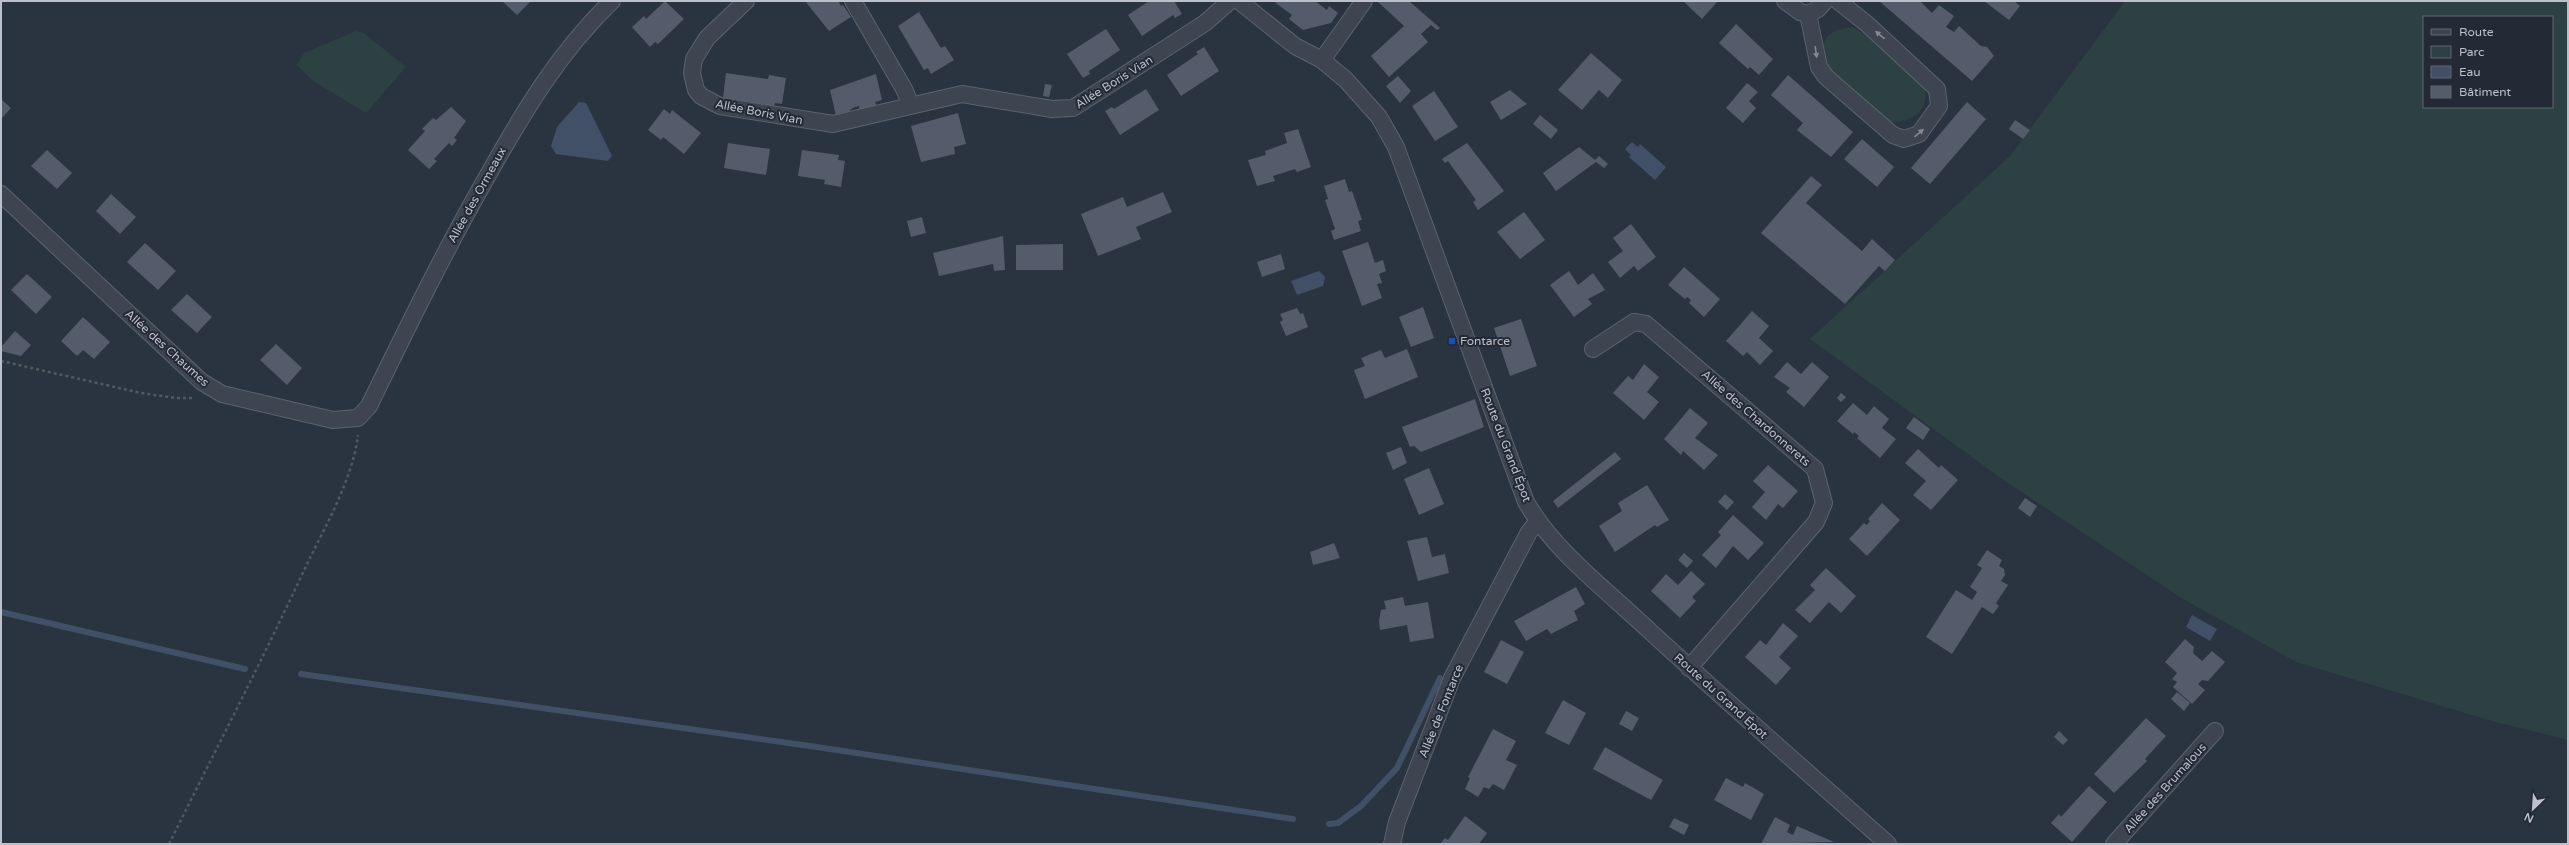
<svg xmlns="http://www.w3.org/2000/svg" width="2569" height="845" viewBox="0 0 2569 845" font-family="'Varela Round',sans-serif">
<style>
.green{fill:#2d4042;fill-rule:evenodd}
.water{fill:#425067}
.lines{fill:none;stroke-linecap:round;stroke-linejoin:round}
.stream{stroke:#425067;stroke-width:6}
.building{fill:#545c6b}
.street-casing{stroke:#5c636d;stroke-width:18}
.path{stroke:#4c5d60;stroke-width:2.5;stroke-dasharray:3 3;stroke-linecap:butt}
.street{stroke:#3e4550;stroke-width:16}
.oneway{fill:#838993}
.transit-dot{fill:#1a4fb4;stroke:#232a36;stroke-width:1.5}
.labels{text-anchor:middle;stroke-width:4;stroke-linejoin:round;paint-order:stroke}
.street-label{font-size:12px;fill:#bbc0ca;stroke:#232a36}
.poi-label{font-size:12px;fill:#bbc0ca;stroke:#232a36;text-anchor:start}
</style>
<rect width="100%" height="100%" fill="#2a3340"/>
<path class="green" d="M2125 1H2568V740L2495 722 2296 662 2183 599 2002 479 1810 339 2010 156ZM2424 17H2552V107H2424Z
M1853 27C1868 35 1921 76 1925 91 1928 100 1921 113 1913 117 1905 121 1895 124 1887 120 1874 113 1843 83 1831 72 1818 45 1821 30 1853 27Z
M356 31 365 34 406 67 366 113 313 81 297 65 304 53Z"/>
<path class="water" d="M579 102 586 103 612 156 608 161 556 154 551 146 557 127Z
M1632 142 1638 147 1640 144 1666 167 1655 180 1629 157 1631 155 1625 149Z
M1319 271 1325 277 1323 286 1297 295 1291 281Z
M2192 615 2217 629 2210 641 2186 627Z"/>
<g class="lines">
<path class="stream" d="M1 612 245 669
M301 674 810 746 1293 819
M1329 824 1338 823 1361 806 1397 768 1440 678"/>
</g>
<path class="building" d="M502 1H531L517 15Z
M665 1 684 19 658 44 655 42 650 47 632 27 644 16 646 19Z
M805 1H838L841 6 843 5 851 17 829 31Z
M1149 1H1174L1182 14 1175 18 1173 15 1142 36 1128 15Z
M1273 1H1315L1327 10 1329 6 1338 13 1331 23 1303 30 1289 19 1292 15Z
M1379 1H1409L1440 28 1437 30 1431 25 1421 34 1428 42 1389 77 1371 56 1404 26 1378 2Z
M1683 1H1716L1717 2 1702 19Z
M1879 1H1920L1932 13 1939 5 1954 16 1946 27 1954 32 1959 26 1981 46 1987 47 1994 56 1972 81Z
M1984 1H2014L2020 6 2009 20Z
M919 12 941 48 945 46 954 60 931 74 928 68 924 70 898 26Z
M1736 24 1773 59 1759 75 1750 67 1748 69 1719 43Z
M1106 29 1120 50 1089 71 1090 74 1083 78 1067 54Z
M1204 47 1219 71 1181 96 1167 75 1198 54 1196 52Z
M1591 53 1622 80 1608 98 1599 90 1582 110 1558 90Z
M726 73 768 79 769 75 786 78 782 104 775 103 774 107 723 98Z
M876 74 882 100 875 102 877 106 860 110 859 106 855 107 850 110V112L836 116 830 90Z
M1788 75 1853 132 1831 157 1797 130 1803 123 1771 95Z
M1398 76 1411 91 1400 103 1386 86Z
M1747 83 1758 92 1749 101 1756 108 1743 123 1726 108Z
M1045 84 1052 85 1049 97 1043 96Z
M1146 89 1159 110 1120 135 1105 111 1112 107 1114 109Z
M1510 90 1527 104 1501 120 1490 102Z
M1434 91 1458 127 1435 141 1412 106Z
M1 99 11 108 1 119Z
M1967 102 1986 119 1930 184 1911 168Z
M451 107 466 121 454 138 457 140 452 146 449 143 434 159 437 161 429 169 408 150 425 131 422 129 433 118 436 120Z
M664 109 670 114 672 110 701 133 684 154 663 137 661 140 648 130Z
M958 113 966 144 954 147 955 154 921 162 911 126Z
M1540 115 1558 130 1551 139 1533 124Z
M2015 120 2030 130 2023 139 2009 129Z
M1298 129 1311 167 1297 172 1295 169 1273 176 1275 181 1257 186 1248 160 1266 155 1265 151 1287 143 1284 133Z
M1862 139 1894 167 1877 187 1844 159Z
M728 143 770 149 766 175 724 168Z
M1467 143 1504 191 1478 210 1473 202 1476 200 1448 161 1445 163 1442 159Z
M1579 147 1595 160 1599 156 1608 164 1604 168 1596 162 1556 191 1543 173Z
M47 150 72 173 57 189 31 166Z
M802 150 839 155 838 160 845 161 841 187 824 184 825 180 798 176Z
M1811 176 1822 185 1806 203 1862 251 1872 239 1895 260 1885 271 1879 266 1845 304 1761 233Z
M1345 179 1349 192 1352 191 1362 220 1358 221 1361 231 1334 240 1331 231 1335 229 1325 200 1328 199 1324 186Z
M1163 192 1172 212 1136 227 1141 239 1098 256 1081 214 1123 197 1127 207Z
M111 194 136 217 120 234 96 211Z
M1524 212 1545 240 1520 259 1497 232Z
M922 217 926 233 911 237 907 221Z
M1631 224 1656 257 1638 271 1634 266 1620 278 1608 262 1623 251 1613 238Z
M1003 236 1005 270 994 271 993 264 939 276 933 253Z
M1368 242 1375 263 1383 260 1386 271 1379 274 1382 283 1377 284 1382 298 1362 306 1342 251Z
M145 243 176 271 158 290 127 262Z
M1063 244V270H1016V245Z
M1281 254 1285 269 1262 277 1257 262Z
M1684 267 1720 299 1704 317 1689 303 1691 300 1687 297 1685 299 1668 285Z
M1569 271 1578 285 1593 273 1605 290 1588 299 1592 304 1574 317 1550 285Z
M27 274 52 297 36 314 11 290Z
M187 294 212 317 197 333 171 310Z
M1423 307 1434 338 1411 347 1399 317Z
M1297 308 1300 314 1303 313 1308 327 1286 336 1280 322 1283 320 1280 314Z
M1752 311 1769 326 1759 338 1773 351 1760 365 1747 352 1743 356 1726 341Z
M83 317 110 342 94 359 83 350 77 356 61 341Z
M1521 319 1537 366 1510 376 1494 328Z
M15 331 31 345 21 356 1 351V347Z
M276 344 302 368 287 385 260 360Z
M1407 349 1418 377 1365 399 1354 370 1365 366 1361 358 1381 350 1385 358Z
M1787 362 1801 374 1812 362 1829 377 1804 407 1786 392 1790 388 1774 377Z
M1644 364 1659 377 1647 392 1659 402 1644 420 1613 393 1628 376 1633 380Z
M1841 393 1846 397 1841 402 1837 398Z
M1475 399 1484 427 1421 452 1414 446 1410 447 1402 427Z
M1853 403 1867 415 1874 406 1889 419 1882 428 1896 439 1880 458 1857 438 1859 436 1854 432 1853 434 1837 421Z
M1690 408 1708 423 1695 438 1718 455 1704 470 1683 451 1681 455 1664 439Z
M1914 417 1930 429 1923 440 1906 428Z
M1401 447 1407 463 1393 470 1386 453Z
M1918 449 1939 468 1941 465 1958 480 1931 510 1913 495 1926 481 1905 463Z
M1615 452 1621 459 1558 508 1553 501Z
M1768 465 1798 491 1783 508 1778 504 1766 520 1752 507 1765 492 1753 481Z
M1429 468 1444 504 1419 515 1404 479Z
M1647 485 1669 520 1657 527 1655 525 1615 552 1599 526 1622 511 1618 503Z
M1725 494 1734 502 1727 510 1718 502Z
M2025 498 2037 506 2030 517 2018 508Z
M1882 503 1900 520 1867 556 1849 539 1864 523 1867 525 1870 521 1868 519Z
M1733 515 1764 543 1748 560 1733 546 1716 568 1702 555 1721 535 1718 532Z
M1427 537 1432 557 1445 554 1449 573 1418 581 1407 541Z
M1334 543 1340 558 1313 565 1310 552Z
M1987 550 2002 560 1999 566 2004 569 2005 575 2001 581 2008 585 1996 603 1999 606 1993 614 1982 607 1952 654 1926 637 1956 590 1972 600 1977 592 1970 587 1982 568 1977 565Z
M1684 553 1693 561 1687 568 1678 560Z
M1826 568 1856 596 1841 613 1829 602 1810 623 1795 610 1815 590 1810 585Z
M1691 571 1705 584 1692 597 1696 601 1680 618 1651 591 1666 574 1678 585Z
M1576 587 1585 604 1574 611 1578 620 1551 634 1547 629 1526 641 1514 621Z
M1403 597 1405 606 1428 602 1434 638 1410 642 1407 625 1380 630 1379 621 1381 610 1386 609 1384 601Z
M1783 623 1798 636 1779 657 1791 668 1776 685 1745 657 1760 640 1766 645Z
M2185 639 2194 647 2193 653 2202 661 2212 651 2225 662 2208 681 2202 680 2198 684 2205 690 2192 704 2173 687 2177 682 2172 679 2177 673 2165 662Z
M1501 640 1524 652 1507 684 1484 672Z
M2177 692 2190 703 2184 711 2171 699Z
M1563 700 1586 713 1569 745 1545 733Z
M1626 711 1639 718 1632 731 1619 724Z
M2146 718 2166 736 2145 759 2147 761 2114 793 2094 774Z
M1493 729 1516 741 1506 760 1517 765 1504 790 1493 784 1489 789 1484 787 1478 797 1465 789 1470 778 1468 777Z
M2059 731 2068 740 2063 745 2054 737Z
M1605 747 1663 780 1651 800 1593 769Z
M1726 778 1743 787 1745 783 1764 794 1751 820 1714 800Z
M2089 786 2107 802 2072 842 2051 823 2059 814 2061 817Z
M1465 816 1487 833 1479 844H1440L1445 838 1448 840Z
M1775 817 1790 825 1787 832 1793 835 1797 826 1834 842 1761 844Z
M1674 818 1689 825 1684 835 1669 827Z"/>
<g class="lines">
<g class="street-casing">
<path id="street" d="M746 1 707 38 694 59 692 73 696 90 701 96 720 106 833 124 962 94 1052 109 1073 108 1205 23 1230 1
M853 1 904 89 911 105
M1239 1 1295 46 1322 60 1346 80 1379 117 1396 147 1526 502C1553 549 1600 585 1640 622 1721 697 1805 770 1888 844
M1785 1 1800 12 1808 14 1818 9 1825 1
M1808 14 1819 67 1826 77 1893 135 1904 139 1919 134 1939 106 1937 89 1867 24 1838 1
M1322 60 1364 1
M1 194 202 382 222 394 333 420 358 418 369 406C407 328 445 250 488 175 524 111 559 52 612 1
M1593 349 1634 322 1646 324 1815 469 1824 503 1816 522 1689 668
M1392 844 1397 822 1452 678 1529 532 1537 522
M2114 844 2215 731"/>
</g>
<path class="path" d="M1 361 141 393 176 398H193
M169 844C215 751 263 659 307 564 326 525 353 478 358 435"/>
<use href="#street" class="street"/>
</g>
<defs><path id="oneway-solid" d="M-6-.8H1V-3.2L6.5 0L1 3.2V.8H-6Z"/></defs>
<g class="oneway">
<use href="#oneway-solid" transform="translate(1880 35) rotate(-139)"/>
<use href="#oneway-solid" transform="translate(1816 52) rotate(82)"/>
<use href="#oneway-solid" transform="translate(1919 133) rotate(-40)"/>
</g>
<rect class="transit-dot" x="1448" y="337" width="8" height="8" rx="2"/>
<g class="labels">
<g class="street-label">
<text transform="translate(1114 82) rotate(-32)" y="4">Allée Boris Vian</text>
<text transform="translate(759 112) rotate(11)" y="4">Allée Boris Vian</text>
<text transform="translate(477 195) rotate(-61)" y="4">Allée des Ormeaux</text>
<text transform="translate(167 348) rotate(42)" y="4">Allée des Chaumes</text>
<text transform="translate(1756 418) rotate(41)" y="4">Allée des Chardonnerets</text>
<text transform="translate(1506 445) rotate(69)" y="4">Route du Grand Épot</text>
<text transform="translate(1721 696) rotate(42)" y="4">Route du Grand Épot</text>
<text transform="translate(1441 711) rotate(-68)" y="4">Allée de Fontarce</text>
<text transform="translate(2165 788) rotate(-48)" y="4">Allée des Brumalous</text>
</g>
<g class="poi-label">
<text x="1460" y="345">Fontarce</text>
</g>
</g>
<rect width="2569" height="845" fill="none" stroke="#bbc0ca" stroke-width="4"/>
<rect x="2423" y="16" width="130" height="92" fill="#232a36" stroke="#606671"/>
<rect x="2431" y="29" width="20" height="6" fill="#3e4550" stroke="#606671"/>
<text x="2459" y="36" font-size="12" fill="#bbc0ca">Route</text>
<rect x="2431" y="46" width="20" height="12" fill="#2d4042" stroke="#606671"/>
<text x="2459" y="56" font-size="12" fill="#bbc0ca">Parc</text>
<rect x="2431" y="66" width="20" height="12" fill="#425067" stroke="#606671"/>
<text x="2459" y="76" font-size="12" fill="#bbc0ca">Eau</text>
<rect x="2431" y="86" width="20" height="12" fill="#545c6b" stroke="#606671"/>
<text x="2459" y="96" font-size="12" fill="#bbc0ca">Bâtiment</text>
<g transform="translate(2533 809) rotate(205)" stroke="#232a36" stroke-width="3" paint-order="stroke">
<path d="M0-3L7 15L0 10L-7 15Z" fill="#bbc0ca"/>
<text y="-6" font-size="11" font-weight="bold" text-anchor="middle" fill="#bbc0ca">N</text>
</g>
</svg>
